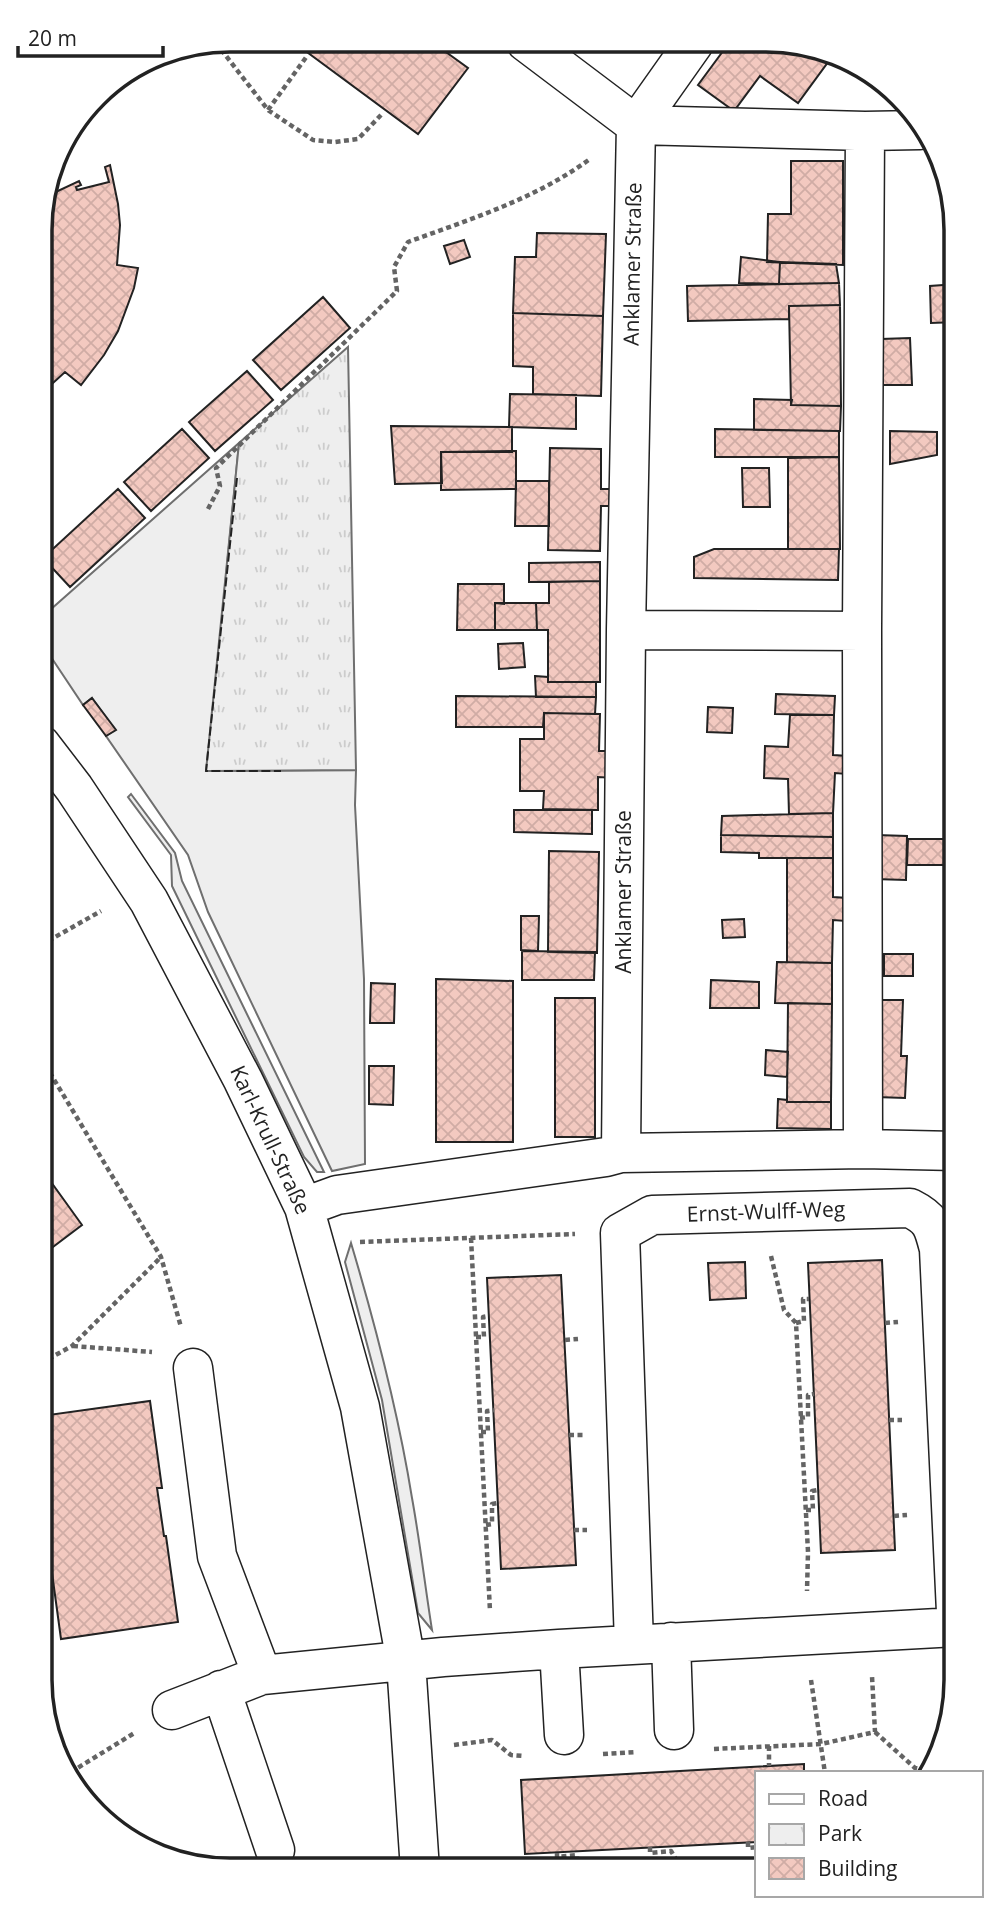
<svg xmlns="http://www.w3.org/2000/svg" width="997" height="1911" viewBox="0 0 997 1911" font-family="'Open Sans',sans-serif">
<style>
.grass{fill:#eee;stroke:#6f6f6f;stroke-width:2}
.park{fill:url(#park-tufts);stroke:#6f6f6f;stroke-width:2}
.building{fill:url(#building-cross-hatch);stroke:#222;stroke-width:2}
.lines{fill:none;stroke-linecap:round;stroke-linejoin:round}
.minor-casing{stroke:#222;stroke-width:41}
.path{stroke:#646464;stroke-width:4.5;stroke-dasharray:5 3.5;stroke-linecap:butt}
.minor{stroke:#fff;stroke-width:38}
.fence{stroke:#222;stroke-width:2;stroke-dasharray:9 3.5;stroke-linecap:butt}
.labels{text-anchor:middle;stroke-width:5;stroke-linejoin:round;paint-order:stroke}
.street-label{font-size:21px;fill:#222;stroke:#fff}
.rim{fill:none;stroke:#222;stroke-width:3.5}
</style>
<defs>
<pattern id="park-tufts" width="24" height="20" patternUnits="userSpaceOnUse" patternTransform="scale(1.75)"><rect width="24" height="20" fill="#eee"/><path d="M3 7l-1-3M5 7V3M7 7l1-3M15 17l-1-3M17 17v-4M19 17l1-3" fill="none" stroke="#ccc"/></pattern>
<pattern id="building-cross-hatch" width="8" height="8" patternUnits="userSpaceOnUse" patternTransform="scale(1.75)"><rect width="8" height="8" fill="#f3c9c0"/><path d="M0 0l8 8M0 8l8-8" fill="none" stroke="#d0aca5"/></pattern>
</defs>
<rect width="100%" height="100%" fill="#fff"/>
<path class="grass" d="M239 443 207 771 356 770 355 805 364 979 365 1164 332 1171 208 912 188 855 106 736 115 730 92 698 83 705 41 642V618Z
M131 794 175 853 182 881 324 1172H317L304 1157 172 886 171 855 128 797Z
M351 1243C376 1327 398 1411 412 1498 420 1542 425 1586 432 1630L418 1613 382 1400 345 1262Z"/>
<path class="park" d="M348 347 356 770 206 771 239 443Z"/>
<path class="building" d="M292 41 432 42 468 68 418 134Z
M729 43 803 44 831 58 798 103 760 76 734 111 698 85Z
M791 161H843V265L767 262 768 214H791Z
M110 165 118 204 120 225 117 265 138 268 134 288 118 331 104 355 81 385 65 372 42 393V206L45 197 79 181 81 185 76 187 77 190 109 182 105 167Z
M537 233 606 234 603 316 513 313 515 257H536Z
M464 240 470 257 450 264 444 246Z
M741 257 780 262 779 284 739 283Z
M780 262 836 264 839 283 779 284Z
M839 283 840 305 789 306V319L688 321 687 286Z
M957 284V322L931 323 930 286Z
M323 297 350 328 281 390 253 360Z
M840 305 841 406 791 405 789 306Z
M513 313 603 316 601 396 533 394V367L513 366Z
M910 338 912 385H883L881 339Z
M247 371 273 400 215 451 189 422Z
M510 394 576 395V429L509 427Z
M754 399 792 400 791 405 841 406 840 431 754 430Z
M391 426 512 427V452H441L442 483 395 484Z
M182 429 209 458 151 511 124 482Z
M715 429 839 431V457H715Z
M890 431 937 432V455L890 464Z
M550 448 601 449V489H610V506H601L600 551 548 550Z
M516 451V489L441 490V452Z
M839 457 840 549H788V458Z
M742 468H769L770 507H743Z
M516 481H549V526H515Z
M118 489 145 518 70 587 43 558Z
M714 549H839L838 580 694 578V557Z
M600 562V581L529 582V563Z
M600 581V682H548V630H537L536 603H549V582Z
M458 584H504V604L495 603V630H457Z
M495 603H536L537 630H495Z
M523 643 525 667 499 669 498 644Z
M535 676 548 677V682H596V697H536Z
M776 694 835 696 834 715 775 714Z
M456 696 596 697 595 714 544 713 543 727H456Z
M92 698 116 730 106 736 83 705Z
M708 707 733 708 732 733 707 732Z
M544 713 600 714 599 751H616L615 778 598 777V810L543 809 544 791H520V739H544Z
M790 715H834L833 755 848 756 847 774 835 773 833 813 789 814 788 779 764 778 765 746 788 747Z
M514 810H592V834L514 832Z
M833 813V837L721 835 722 816Z
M721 835 833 837V858H759V853L721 852Z
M876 835 907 836 906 880 874 879Z
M908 839H957V865H907Z
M549 851 599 852 597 953 548 952Z
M787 858H833V897L848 898 846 921 833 920 832 963 787 962Z
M521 916H539L538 951 521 950Z
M744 919 745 937 723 938 722 920Z
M522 951 595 952 594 980H522Z
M884 954H913V976H884Z
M777 962 832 963V1004L775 1003Z
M436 979 513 981V1142H436Z
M711 980 759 982V1008H710Z
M371 983 395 984 394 1023H370Z
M555 998H595V1137H555Z
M878 1000H903L901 1056H907L905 1098 876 1097Z
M788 1003 832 1004 831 1102H787Z
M766 1050 788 1052 787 1077 765 1075Z
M369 1066H394L393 1105 369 1104Z
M778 1099 787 1100V1102H831V1129L777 1128Z
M41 1168 82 1225 41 1256Z
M882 1260 895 1550 821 1553 808 1263Z
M745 1262 746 1298 710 1300 708 1263Z
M561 1275 576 1565 501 1569 487 1278Z
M150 1401 162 1488H157L164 1536H166L178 1622 61 1639 52 1573 45 1574 49 1602 40 1603 41 1416Z
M804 1764V1773H757V1842L525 1854 521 1780Z"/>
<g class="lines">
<g class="minor-casing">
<path id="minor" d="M526 42 636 125
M636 125 865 131 920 130
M636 125 694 43
M626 630 862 631
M41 745 74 788 149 901 243 1080 304 1207 360 1407 406 1662 420 1870
M863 1149 862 631 865 131
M621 1153 626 630 636 125
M304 1207 337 1195 606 1157 621 1153 863 1149 956 1151
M193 1368 217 1556 262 1675
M671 1642 674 1730
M634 1644 620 1233 652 1215 910 1208C932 1219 933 1226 939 1249L956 1612
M559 1649 564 1735
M221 1690 275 1850
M172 1710 262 1675 443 1657 559 1649 956 1627"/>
</g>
<path class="path" d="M216 43 268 110 313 140 335 142 358 139 381 115
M437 45 439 42
M268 110 307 56
M208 509 220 486 216 468 397 291 394 267 408 242C471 219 535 199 590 159
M41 945 101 911
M41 1058 161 1257 181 1327
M471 1238 490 1611
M360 1242 575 1234
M771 1256 784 1310 796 1323 808 1552 807 1591
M796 1323 804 1321 803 1299H809
M885 1323 898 1322
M476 1337H484L483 1317 489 1316
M565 1340 578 1339
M73 1346 152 1352
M41 1363 72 1346 161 1257
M800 1418 808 1417V1395L814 1394
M889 1420H902
M481 1432H488L487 1411 494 1410
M569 1435H583
M806 1510H813L812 1491 818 1490
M894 1516 907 1515
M486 1525 492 1524V1504L498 1503
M574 1530H587
M811 1680 825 1773
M875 1732 915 1768 927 1771
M454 1745 492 1740 511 1755 524 1756
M769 1746V1766
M714 1749 821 1744 875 1732 872 1676
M603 1754 636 1752
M71 1772 136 1732
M748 1842V1848L757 1847
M650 1847V1853L671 1851 677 1861
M557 1853V1857L577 1855V1870
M491 1870H521
M667 1870 677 1861 737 1866 757 1865"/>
<use href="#minor" class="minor"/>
<path class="fence" d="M237 478 206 771H281"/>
</g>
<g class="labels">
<g class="street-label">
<text transform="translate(633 264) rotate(-89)" y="7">Anklamer Straße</text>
<text transform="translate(624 892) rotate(-90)" y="7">Anklamer Straße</text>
<text transform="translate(270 1140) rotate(65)" y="7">Karl-Krull-Straße</text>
<text transform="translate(766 1212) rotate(-2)" y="7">Ernst-Wulff-Weg</text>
</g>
</g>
<path d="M0 0H997V1911H0ZM230 52H766A178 178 0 0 1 944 230V1680A178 178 0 0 1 766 1858H230A178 178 0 0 1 52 1680V230A178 178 0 0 1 230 52Z" fill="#fff" fill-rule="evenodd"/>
<path class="rim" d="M230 52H766A178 178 0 0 1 944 230V1680A178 178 0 0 1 766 1858H230A178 178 0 0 1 52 1680V230A178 178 0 0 1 230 52Z"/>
<rect x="755" y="1771" width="228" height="126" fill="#ffffff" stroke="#a7a7a7" stroke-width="2"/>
<rect x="769" y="1794" width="35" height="10" fill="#ffffff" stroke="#a7a7a7" stroke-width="2"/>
<text x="818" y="1806" font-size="21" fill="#222222">Road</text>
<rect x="769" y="1824" width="35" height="21" fill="url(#park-tufts)" stroke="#a7a7a7" stroke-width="2"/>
<text x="818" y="1841" font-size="21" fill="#222222">Park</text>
<rect x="769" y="1858" width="35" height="21" fill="url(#building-cross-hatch)" stroke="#a7a7a7" stroke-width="2"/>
<text x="818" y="1876" font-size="21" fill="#222222">Building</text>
<path d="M18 46v10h145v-10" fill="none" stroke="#222222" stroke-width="3.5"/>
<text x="28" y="46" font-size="21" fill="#222222" stroke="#ffffff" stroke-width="5" paint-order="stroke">20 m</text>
</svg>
